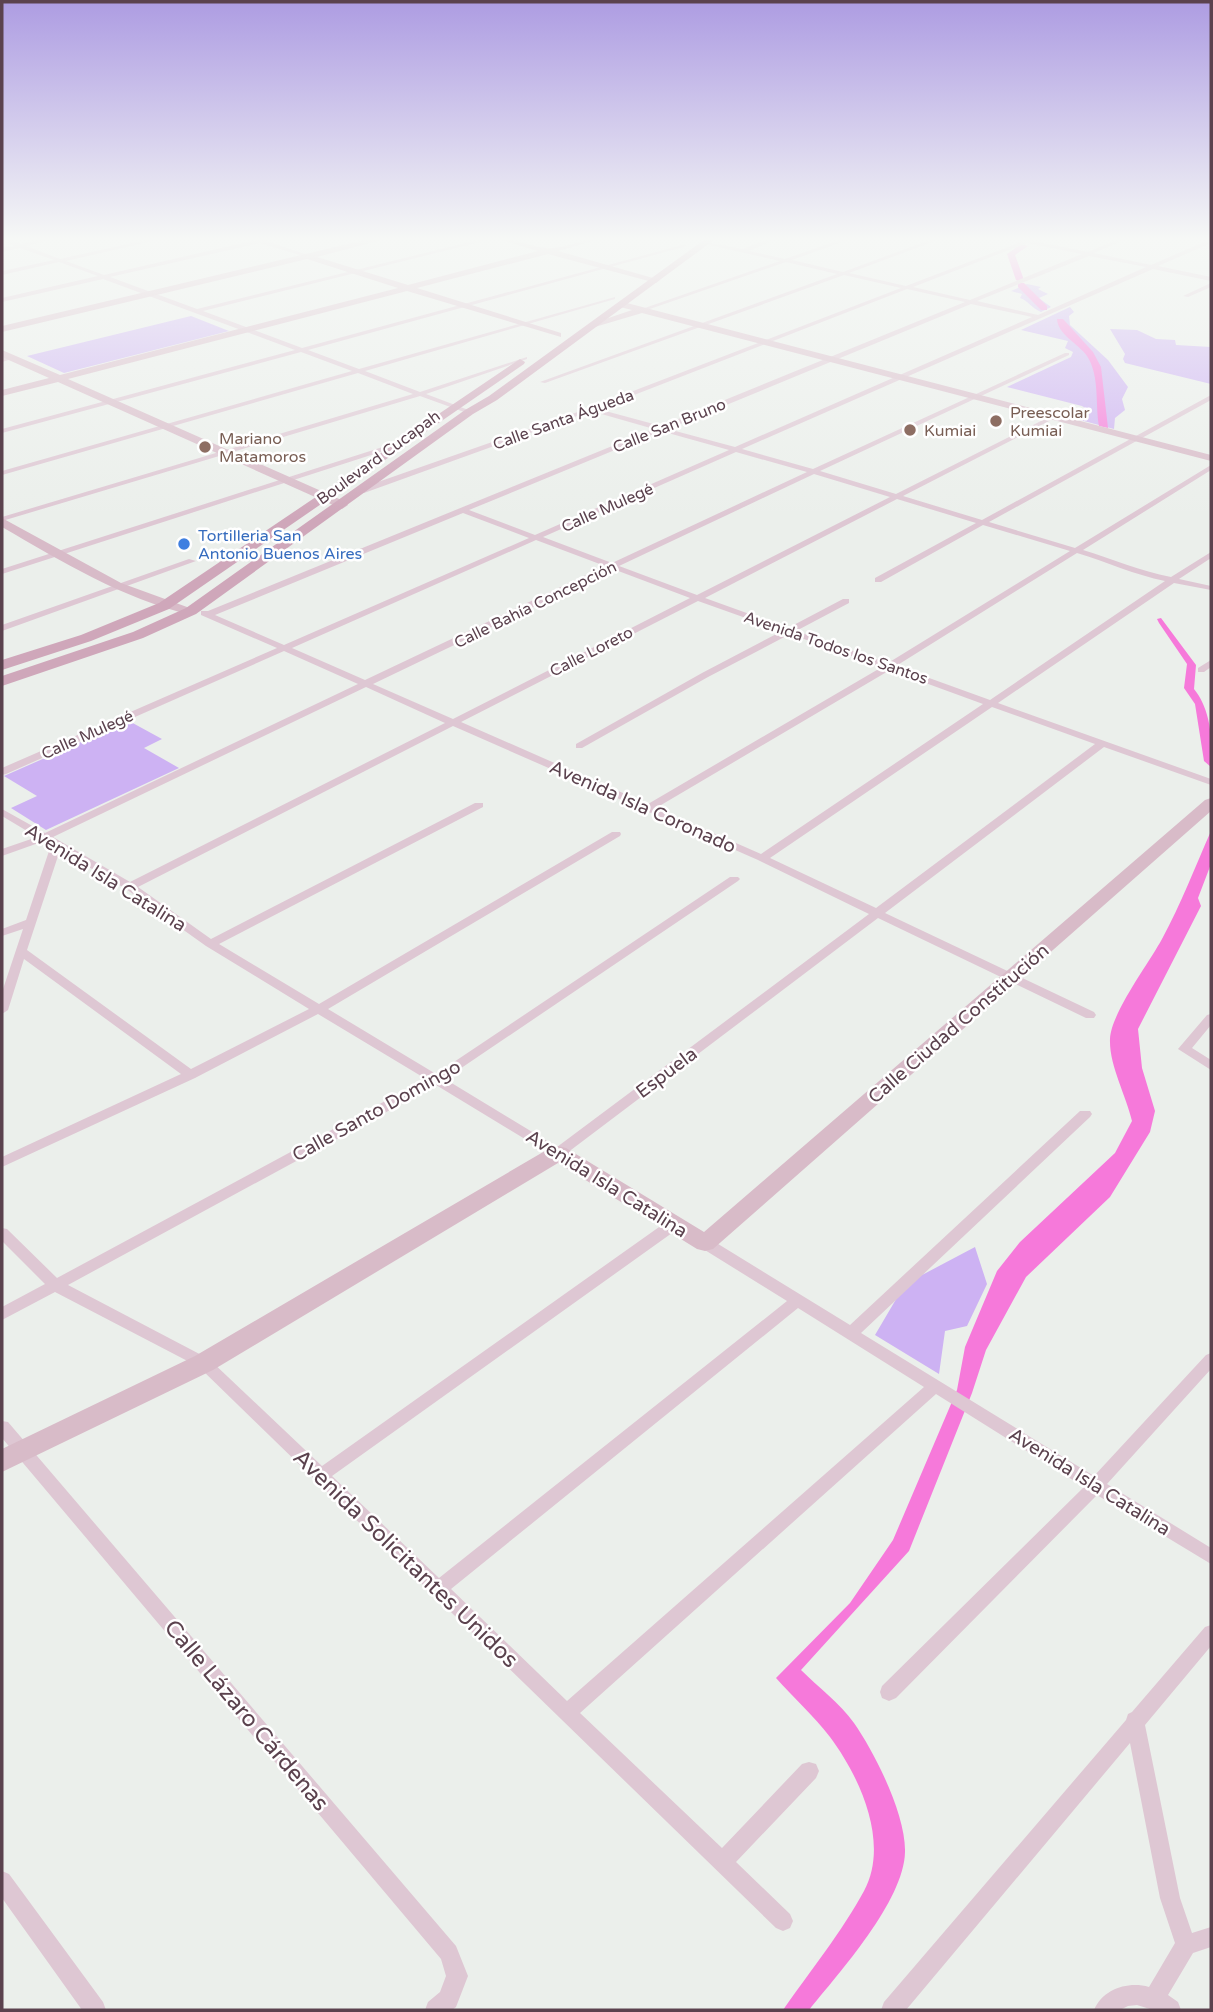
<svg xmlns="http://www.w3.org/2000/svg" width="1213" height="2012" viewBox="0 0 1213 2012" font-family="'Varela Round',sans-serif">
<style>
.green{fill:#cdb2f3}
.water{fill:#f679da}
.lines{fill:none;stroke-linecap:round;stroke-linejoin:round}
.canal{fill:#f679da;fill-rule:evenodd}
.street{fill:#dec7d3;fill-rule:evenodd}
.secondary{fill:#d8bbc8;fill-rule:evenodd}
.primary{fill:#cfa7ba;fill-rule:evenodd}
.education-dot{fill:#8d6e63;stroke:#fff;stroke-width:2.5}
.shop-dot{fill:#3f7fe0;stroke:#fff;stroke-width:2.5}
.labels{text-anchor:middle;stroke-width:5;stroke-linejoin:round;paint-order:stroke}
.far-education-label{font-size:16px;fill:#785e54;stroke:#fff;text-anchor:start}
.far-street-label{font-size:16px;fill:#5b424e;stroke:#fff}
.far-shop-label{font-size:16px;fill:#366cbe;stroke:#fff;text-anchor:start}
.street-label{font-size:19px;fill:#5b424e;stroke:#fff}
.near-street-label{font-size:23px;fill:#5b424e;stroke:#fff}
</style>
<rect width="100%" height="100%" fill="#ebefeb"/>
<path class="green" d="M1027 284 1041 287 1038 289 1048 294 1039 298 1051 307 1041 312C1031 308 1029 301 1020 298L1022 294 1011 291Z
M1070 307 1074 312 1069 316 1070 325 1108 360 1128 387 1122 399 1125 410 1115 418 1114 429 1065 416 1085 408 1082 406 1007 387 1071 357 1073 352 1065 348 1068 341 1021 330Z
M191 316 229 331 64 373 27 356Z
M1110 329 1137 330 1156 339 1175 340 1176 345 1211 347V384L1125 363 1123 359 1125 354Z
M129 721 162 739 144 748 179 768 46 830 11 808 37 796 4 776Z
M975 1247 987 1284 967 1326 945 1331 939 1374 875 1335 905 1284Z"/>
<path class="water" d="M1161 618 1196 665 1194 689C1211 710 1213 741 1211 767L1204 761 1195 704 1184 688 1187 664 1159 623 1157 619Z
M1211 831V864L1198 898 1201 906 1138 1029 1142 1068 1155 1111 1150 1132 1110 1197 1026 1277 986 1350 972 1393 909 1551 801 1670C818 1687 840 1703 854 1723 875 1753 906 1815 905 1852 904 1901 839 1973 809 2010H783C809 1973 843 1930 864 1891 890 1843 860 1777 830 1737 814 1716 794 1698 776 1678L850 1603 893 1540 957 1390 965 1347 997 1271 1020 1242 1115 1153 1132 1121C1126 1095 1109 1065 1110 1039 1111 1013 1149 963 1162 939 1181 904 1195 867 1211 831Z"/>
<g class="lines">
<path class="canal" d="M1021 244 1028 246 1015 255 1024 280 1020 282 1016 280 1007 254Z
M1018 283H1024L1047 306V310H1041L1018 287Z
M1057 319H1063L1093 352 1101 367 1108 428 1099 426C1095 404 1100 376 1087 356 1078 343 1058 335 1057 319Z"/>
<path class="street" d="M2 237 21 244 51 237H62L26 246 60 259 159 237H170L66 261 104 275 269 237H280L266 241 311 256 306 257 260 243 110 277 197 309 490 237H500L203 311 302 348 682 245 687 246 308 350 359 369 615 297V299L365 371 420 392 527 357V359L426 394 471 411V413H467L420 396 2 521V517L413 394 358 373 2 475V471L352 371 301 352 2 433V429L295 350 103 279 2 302V298L98 276 59 262 2 275V271L54 260 20 248 2 252V248L15 246 2 241Z
M773 237H781L749 251 785 259 848 237H856L792 260 843 272 938 237H946L849 273 906 286 1021 242 1004 237 1026 240 1040 237 1033 241 1088 252 1123 237H1131L1094 253 1151 265 1211 239V243L1158 266 1211 277V281L1153 269 742 449 813 469 1065 353H1069V355L820 471 896 494 1051 416H1055V418L903 496 982 520 1211 395V400L989 522 1075 548 1211 465V470L1083 550C1113 559 1140 571 1171 577L1211 552V558L1179 579 1211 586V590L1174 583 998 703 1211 779V785L1104 747 885 913 1094 1012 1096 1015 1094 1018H1086L878 918 563 1156H553L436 1085 68 1285 209 1359 322 1466 669 1220H679L681 1224 679 1228 332 1476 439 1578 787 1301 700 1247 698 1243 700 1239H710L850 1325 1080 1111H1090L1092 1114 1090 1117 861 1333 1094 1476 1206 1355 1211 1353V1369L1107 1484 1211 1548V1564L1097 1495 896 1698 889 1701 882 1698 880 1692 882 1686 1084 1487 936 1394 580 1713 722 1848 802 1764 809 1762 816 1764 819 1771 816 1778 736 1862 790 1914 793 1921 790 1928 783 1931 776 1928 199 1367 55 1292 2 1320V1307L45 1284 2 1241V1228L7 1229 57 1278 426 1079 318 1014 195 1078 2 1167V1157L181 1074 24 959 8 1010 2 1014V992L23 929 2 936V929L26 920 51 845 44 841 2 856V849L37 837 2 816V809L45 833 358 684 284 651 6 774 2 775V768L277 648 201 615V611H208L654 429 591 411 364 493H358V489L589 408 901 288 844 275 545 383 540 382 837 274 786 262 644 311 639 310 780 261 705 244V242L743 249ZM1027 243 1082 254 970 300 913 287ZM1089 256 1146 267 1038 315 977 301ZM907 289 965 302 661 426 598 409ZM971 304 1032 317 735 447 668 429ZM661 431 729 450 535 535 469 510ZM736 452 807 472 612 563 543 537ZM814 474 890 497 697 595 619 566ZM897 499 976 523 875 578V582H881L983 525 1070 551 888 663 796 631 849 603V599H843L788 628 705 598ZM463 513 529 538 284 645 215 615ZM536 540 605 566 365 680 292 648ZM1077 553C1107 562 1135 575 1165 581L990 700 896 666ZM613 569 690 598 453 719 373 684ZM698 601 782 631 702 673 576 744V748H582L708 677 790 634 882 667 648 804 461 722ZM890 670 983 704 761 854 656 808ZM366 687 445 723 130 882 53 837ZM992 707 1095 744 876 908 770 858ZM453 726 758 860 869 914 557 1147 445 1079 738 881 740 879 738 877H730L436 1074 328 1009 620 836 621 834 620 832H612L319 1004 219 944 483 807V803H475L211 939 138 887ZM60 850 126 889 206 946 309 1009 191 1069 27 950ZM798 1308 924 1387 567 1701 451 1589Z
M1211 283V287L1188 297 1183 296Z
M13 355 15 358 2 362V358Z
M392 444 399 446 2 574V569Z
M189 559 196 561 2 631V625Z
M1211 660V667L1204 672H1198V668Z
M1211 1014V1025L1192 1048 1211 1060V1070L1178 1049 1207 1015Z
M2 1421 8 1422 456 1946 468 1976 456 2007 452 2010H425L428 2002 440 1992 446 1976 441 1959 2 1438Z
M1211 1625V1646L1145 1725 1180 1898 1192 1933 1211 1927V1947L1193 1953 1168 1995 1178 2002 1181 2010H1153L1137 2005 1128 2006 1120 2010H1094C1103 1989 1128 1981 1149 1987L1175 1943 1160 1898 1130 1743 906 2010H881L884 2002 1126 1720 1128 1714 1132 1712 1205 1627Z
M2 1871 9 1874 103 2002 106 2010H82L2 1898Z"/>
<path class="secondary" d="M377 237H393L317 257 408 285 538 251 491 237C511 237 527 246 546 248 563 250 587 237 607 237L558 251 660 280 656 283 548 254 417 288 561 333V337L407 291 68 379 346 502 348 505 342 509 58 382 2 396V390L49 378 2 357V350L60 375 398 288 307 259 2 332V326Z
M623 302 1211 455V461L642 313 588 329V325L632 310 620 307V303Z
M2 518 121 583 198 611 191 615C121 598 63 562 2 527Z
M1211 798V811L713 1249 705 1251 697 1249 558 1163 213 1370 2 1472V1449L195 1356 550 1148 558 1146 566 1148 704 1232 1205 800Z"/>
<path class="primary" d="M708 237H718L497 400 473 414 196 614 143 638 2 686V676L133 632 186 608 465 410 489 396Z
M520 359 525 362 524 364 169 609 91 641 2 670V660L81 635 159 603Z"/>
</g>
<linearGradient id="sky" x2="0" y2="1"><stop stop-color="#ad9ce2"/><stop offset="0.46" stop-color="#f6f8f6"/><stop offset="1" stop-color="#f6f8f6" stop-opacity="0"/></linearGradient>
<rect width="1213" height="519" fill="url(#sky)"/>
<g class="education-dot">
<circle cx="996" cy="421" r="7"/>
<circle cx="910" cy="430" r="7"/>
<circle cx="205" cy="447" r="7"/>
</g>
<circle class="shop-dot" cx="184" cy="544" r="7"/>
<g class="labels">
<g class="far-education-label">
<text x="1010" y="418">Preescolar<tspan x="1010" dy="18">Kumiai</tspan></text>
<text x="924" y="436">Kumiai</text>
<text x="219" y="444">Mariano<tspan x="219" dy="18">Matamoros</tspan></text>
</g>
<g class="far-street-label">
<text transform="translate(563 419) rotate(-20)" y="6">Calle Santa Águeda</text>
<text transform="translate(669 425) rotate(-22)" y="6">Calle San Bruno</text>
<text transform="translate(378 457) rotate(-36)" y="6">Boulevard Cucapah</text>
<text transform="translate(607 507) rotate(-24)" y="6">Calle Mulegé</text>
<text transform="translate(535 604) rotate(-26)" y="6">Calle Bahía Concepción</text>
<text transform="translate(836 647) rotate(19)" y="6">Avenida Todos los Santos</text>
<text transform="translate(591 651) rotate(-27)" y="6">Calle Loreto</text>
<text transform="translate(87 734) rotate(-24)" y="6">Calle Mulegé</text>
</g>
<g class="far-shop-label">
<text x="198" y="541">Tortilleria San<tspan x="198" dy="18">Antonio Buenos Aires</tspan></text>
</g>
<g class="street-label">
<text transform="translate(643 806) rotate(24)" y="7">Avenida Isla Coronado</text>
<text transform="translate(106 877) rotate(32)" y="7">Avenida Isla Catalina</text>
<text transform="translate(958 1023) rotate(-41)" y="7">Calle Ciudad Constitución</text>
<text transform="translate(666 1072) rotate(-37)" y="7">Espuela</text>
<text transform="translate(376 1110) rotate(-29)" y="7">Calle Santo Domingo</text>
<text transform="translate(607 1183) rotate(32)" y="7">Avenida Isla Catalina</text>
<text transform="translate(1090 1481) rotate(32)" y="7">Avenida Isla Catalina</text>
</g>
<g class="near-street-label">
<text transform="translate(406 1558) rotate(44)" y="8">Avenida Solicitantes Unidos</text>
<text transform="translate(247 1715) rotate(50)" y="8">Calle Lázaro Cárdenas</text>
</g>
</g>
<rect width="1213" height="2012" fill="none" stroke="#5b424e" stroke-width="7"/>
</svg>
